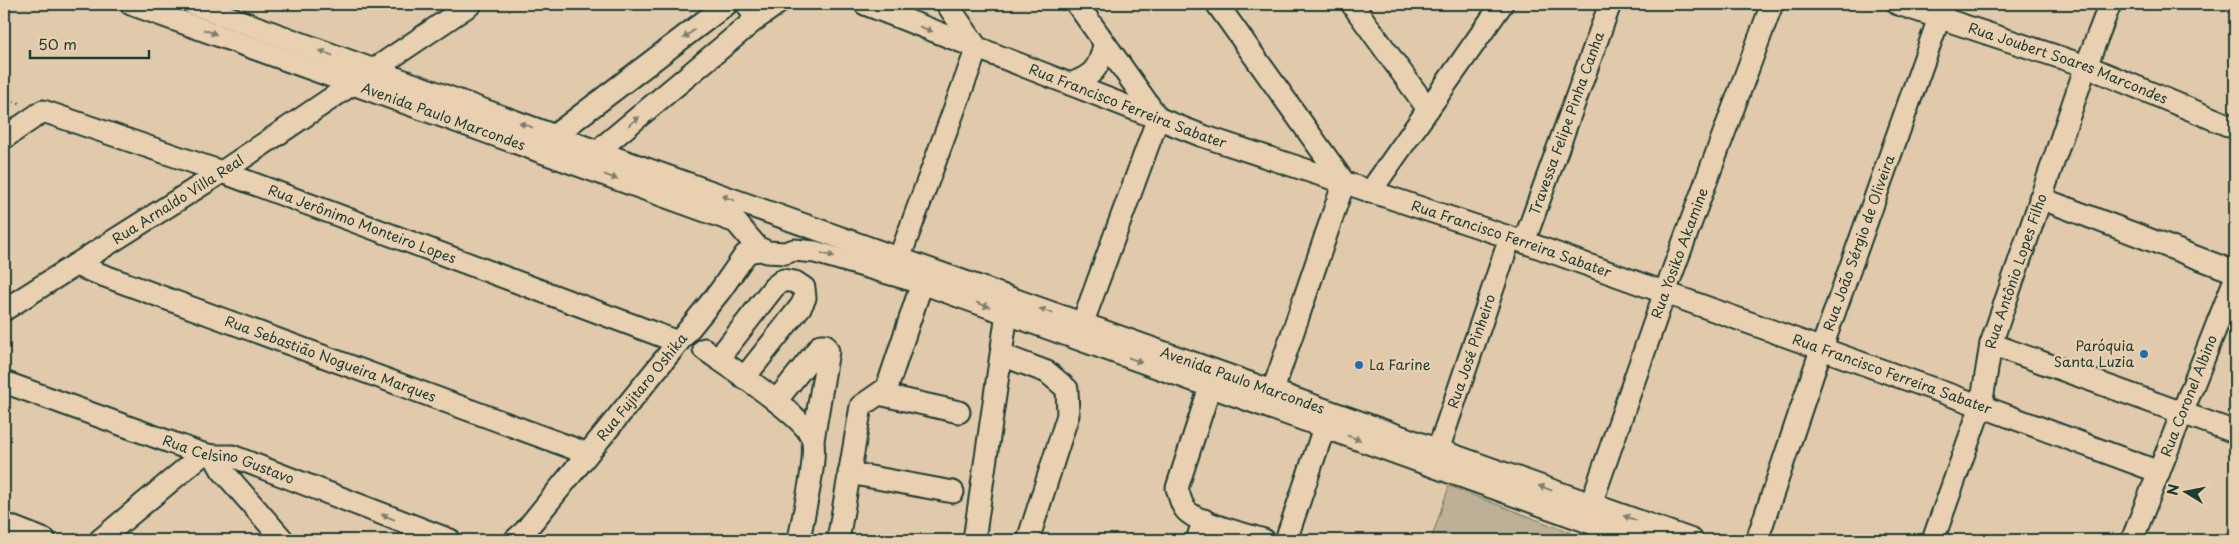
<svg xmlns="http://www.w3.org/2000/svg" width="2239" height="544" viewBox="0 0 2239 544" font-family="'Playpen Sans',sans-serif">
<style>
.green{fill:#bdb096;stroke:#6e7665}
.lines{fill:none;stroke-linecap:round;stroke-linejoin:round}
.minor-casing{stroke:#1f3d34;stroke-width:25}
.path{stroke:#1f3d34;stroke-width:3;stroke-dasharray:1 4;stroke-linecap:butt}
.minor{stroke:#e9d0b1;stroke-width:21}
.oneway{fill:#7a7f6c}
.poi-dot{fill:#1f6fb2;stroke:#e9d0b1;stroke-width:2}
.labels{text-anchor:middle;stroke-width:4.5;stroke-linejoin:round;paint-order:stroke}
.street-label{font-size:14px;fill:#1f3d34;stroke:#e9d0b1}
.poi-label{font-size:14px;fill:#1f3d34;stroke:#e9d0b1;text-anchor:end}
</style>
<rect width="100%" height="100%" fill="#e1caac"/>
<filter id="ink" filterUnits="userSpaceOnUse"><feTurbulence type="fractalNoise" baseFrequency=".02" numOctaves="2"/><feDisplacementMap in="SourceGraphic" scale="10" xChannelSelector="R" yChannelSelector="G"/><feConvolveMatrix kernelMatrix="1 2 1 2 8 2 1 2 1" color-interpolation-filters="sRGB"/></filter>
<g filter="url(#ink)">
<path class="green" d="M1449 486 1571 533 1574 540H1431Z"/>
<g class="lines">
<g class="minor-casing">
<g id="minor">
<path id="s1" d="M131 4 736 222 757 247 767 252 785 253 794 250 815 252 922 283 1639 540"/>
<path id="s2" d="M193 4 599 152 1692 540"/>
<path d="M747 4 756 19"/>
<path id="s3" d="M865 4 1203 136 1524 242 1981 406 2159 472"/>
<path d="M947 4 977 48"/>
<path d="M1077 4 1158 118 1077 338"/>
<path d="M1217 4 1344 182 1268 405"/>
<path d="M1352 4 1428 109"/>
<path id="s4" d="M1898 4 2086 66 2235 128"/>
<path d="M1070 84C1093 76 1099 69 1104 45"/>
<path id="s5" d="M4 138 43 111 222 172 678 342"/>
<path d="M550 145 555 135 727 4"/>
<path d="M592 162 606 144 756 19 777 4"/>
<path d="M1370 192 1502 4"/>
<path d="M2040 198 2235 272"/>
<path id="s6" d="M1524 242 1610 4"/>
<path d="M899 259 977 48"/>
<path id="s7" d="M75 265 586 453"/>
<path id="s8" d="M4 310 222 172 471 4"/>
<path d="M1991 344 2235 432"/>
<path d="M704 349C725 364 810 419 813 442 816 466 803 515 799 540"/>
<path d="M1002 355 1047 372 1067 389 1068 415 1028 540"/>
<path d="M718 359 774 287 783 280 795 282 804 288 805 298 801 306 744 378"/>
<path id="s9" d="M4 382 203 454 214 456H232L450 540"/>
<path d="M1210 387 1177 488C1180 497 1181 507 1189 513 1204 525 1245 534 1264 540"/>
<path d="M879 394 959 412"/>
<path d="M776 401 821 345H825L828 351 813 440"/>
<path d="M214 456 222 470 283 540"/>
<path id="s10" d="M1433 465 1510 238"/>
<path d="M849 473 953 492"/>
<path id="s11" d="M1591 504 1665 292 1772 4"/>
<path d="M4 524 45 540"/>
<path d="M100 540 203 454"/>
<path id="s12" d="M515 540 525 531 720 291 745 255 751 251 761 250"/>
<path d="M838 540 861 406 887 388 922 283"/>
<path d="M974 540 1007 313"/>
<path d="M1197 540 1204 520"/>
<path d="M1286 540 1324 428"/>
<path id="s13" d="M1757 540 1821 350 1944 4"/>
<path id="s14" d="M1933 540 1981 406 1991 344 2086 66 2110 4"/>
<path id="s15" d="M2132 540 2235 279"/>
</g>
</g>
<path class="path" d="M4 98 22 104"/>
<use href="#minor" class="minor"/>
</g>
<defs><path id="oneway-solid" d="M-6-.8H1V-3.2L6.5 0L1 3.2V.8H-6Z" transform="scale(1.25)"/></defs>
<g class="oneway">
<use href="#oneway-solid" transform="translate(926 29) rotate(21)"/>
<use href="#oneway-solid" transform="translate(210 32) rotate(20)"/>
<use href="#oneway-solid" transform="translate(689 34) rotate(142)"/>
<use href="#oneway-solid" transform="translate(326 53) rotate(-160)"/>
<use href="#oneway-solid" transform="translate(634 121) rotate(-39)"/>
<use href="#oneway-solid" transform="translate(526 125) rotate(-160)"/>
<use href="#oneway-solid" transform="translate(611 177) rotate(20)"/>
<use href="#oneway-solid" transform="translate(728 198) rotate(-160)"/>
<use href="#oneway-solid" transform="translate(828 255) rotate(16)"/>
<use href="#oneway-solid" transform="translate(983 305) rotate(20)"/>
<use href="#oneway-solid" transform="translate(1046 311) rotate(-160)"/>
<use href="#oneway-solid" transform="translate(1135 360) rotate(20)"/>
<use href="#oneway-solid" transform="translate(1354 438) rotate(20)"/>
<use href="#oneway-solid" transform="translate(1545 488) rotate(-161)"/>
<use href="#oneway-solid" transform="translate(388 517) rotate(-158)"/>
<use href="#oneway-solid" transform="translate(1630 518) rotate(-160)"/>
</g>
</g>
<g class="poi-dot">
<circle cx="2144" cy="354" r="5"/>
<circle cx="1359" cy="365" r="5"/>
</g>
<g class="labels">
<g class="street-label">
<text dy="5" stroke="none"><textPath href="#s4" startOffset="180">Rua Joubert Soares Marcondes</textPath></text>
<text dy="5" stroke="none"><textPath href="#s3" startOffset="282">Rua Francisco Ferreira Sabater</textPath></text>
<text dy="5" stroke="none"><textPath href="#s1" startOffset="332">Avenida Paulo Marcondes</textPath></text>
<text dy="5" stroke="none"><textPath href="#s6" startOffset="126">Travessa Felipe Pinha Canha</textPath></text>
<text dy="5" stroke="none"><textPath href="#s8" startOffset="206">Rua Arnaldo Villa Real</textPath></text>
<text dy="5" stroke="none"><textPath href="#s5" startOffset="386">Rua Jerônimo Monteiro Lopes</textPath></text>
<text dy="5" stroke="none"><textPath href="#s3" startOffset="688">Rua Francisco Ferreira Sabater</textPath></text>
<text dy="5" stroke="none"><textPath href="#s13" startOffset="314">Rua João Sérgio de Oliveira</textPath></text>
<text dy="5" stroke="none"><textPath href="#s11" startOffset="266">Rua Yosiko Akamine</textPath></text>
<text dy="5" stroke="none"><textPath href="#s14" startOffset="282">Rua Antônio Lopes Filho</textPath></text>
<text dy="5" stroke="none"><textPath href="#s10" startOffset="120">Rua José Pinheiro</textPath></text>
<text dy="5" stroke="none"><textPath href="#s7" startOffset="272">Rua Sebastião Nogueira Marques</textPath></text>
<text dy="5" stroke="none"><textPath href="#s3" startOffset="1092">Rua Francisco Ferreira Sabater</textPath></text>
<text dy="5" stroke="none"><textPath href="#s2" startOffset="1115">Avenida Paulo Marcondes</textPath></text>
<text dy="5" stroke="none"><textPath href="#s12" startOffset="199">Rua Fujitaro Oshika</textPath></text>
<text dy="5" stroke="none"><textPath href="#s15" startOffset="155">Rua Coronel Albino</textPath></text>
<text dy="5" stroke="none"><textPath href="#s9" startOffset="238">Rua Celsino Gustavo</textPath></text>
</g>
<g class="poi-label">
<text x="2134" y="351">Paróquia<tspan x="2134" dy="16">Santa Luzia</tspan></text>
<text x="1369" y="370" text-anchor="start">La Farine</text>
</g>
</g>
<rect width="2239" height="544" fill="none" stroke="#e9d0b1" stroke-width="20"/>
<rect x="10" y="10" width="2219" height="524" fill="none" stroke="#1f3d34" stroke-width="2" filter="url(#ink)"/>
<g transform="translate(2186 492) rotate(280)" stroke="#e9d0b1" stroke-width="4" paint-order="stroke">
<path d="M0-4L9 19L0 12L-9 19Z" fill="#1f3d34"/>
<text y="-8" font-size="14" font-weight="bold" text-anchor="middle" fill="#1f3d34">N</text>
</g>
<path d="M30 50v8h119v-8" fill="none" stroke="#1f3d34" stroke-width="2.5"/>
<text x="38" y="50" font-size="15" fill="#1f3d34" stroke="#e9d0b1" stroke-width="4" paint-order="stroke">50 m</text>
</svg>
